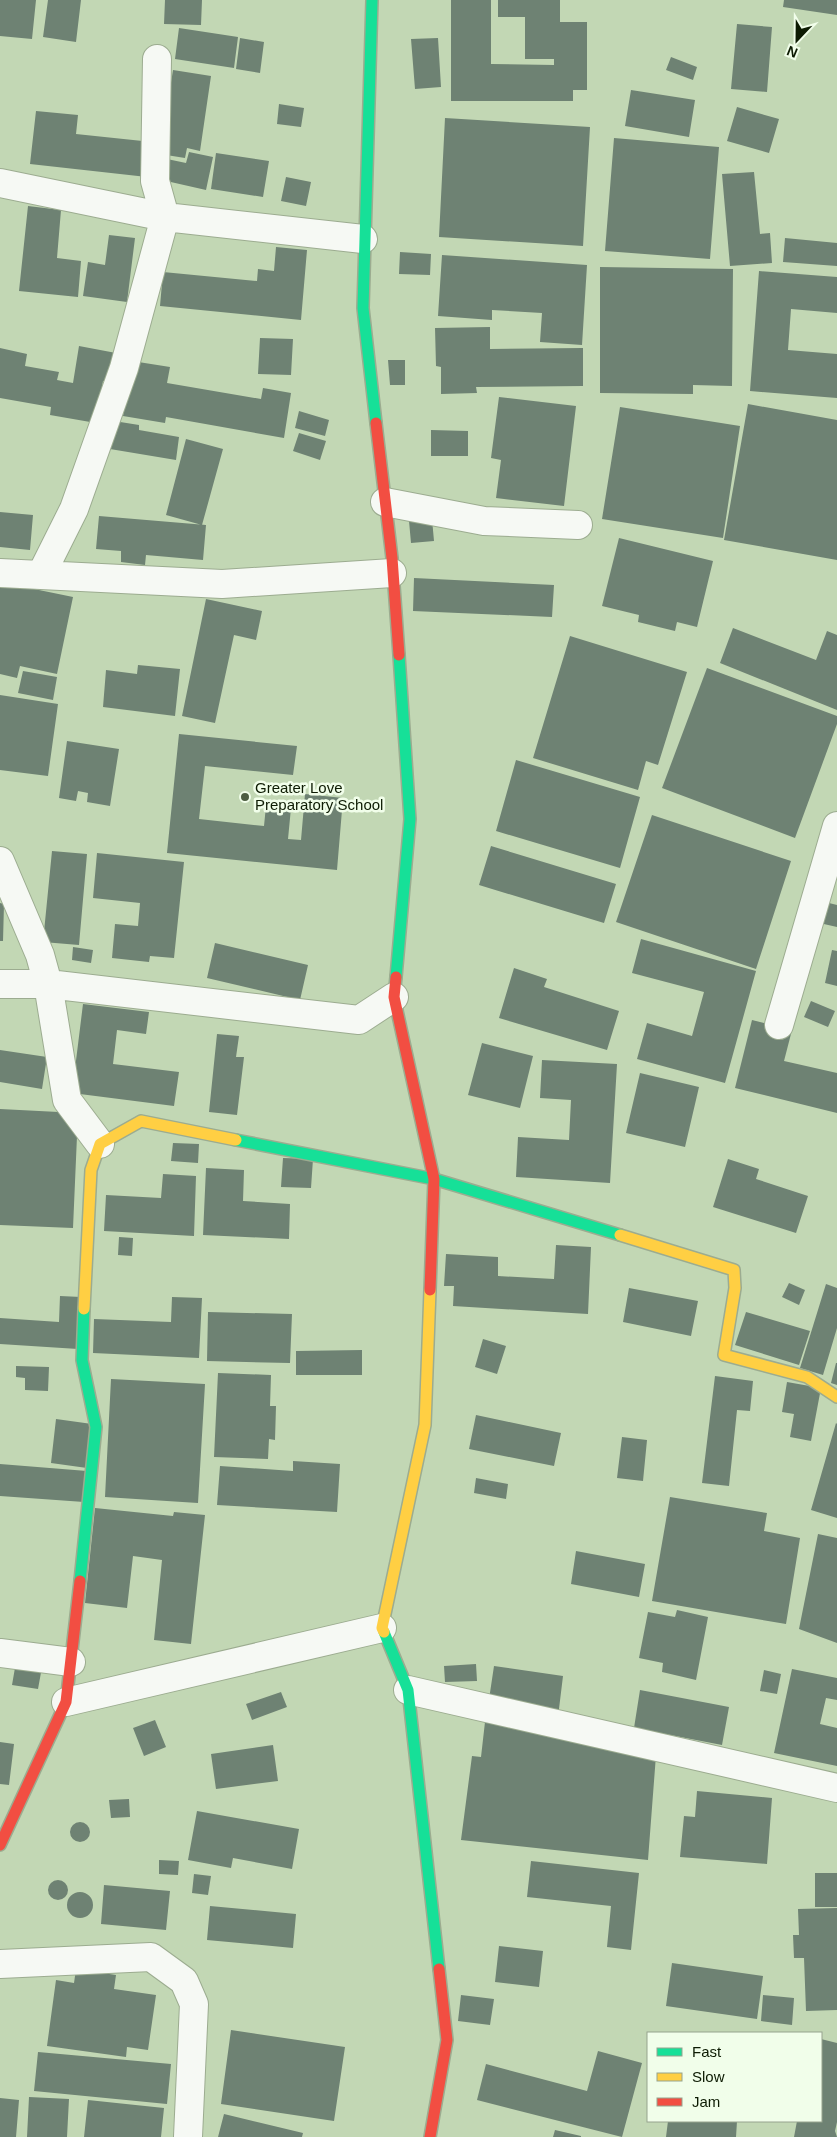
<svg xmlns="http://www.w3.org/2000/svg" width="837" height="2137" viewBox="0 0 837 2137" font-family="Helvetica,sans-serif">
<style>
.building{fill:#6e8273}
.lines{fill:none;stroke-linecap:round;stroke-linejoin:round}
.street-casing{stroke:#9cac90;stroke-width:30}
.fast-casing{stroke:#9cac90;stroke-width:14}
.slow-casing{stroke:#9cac90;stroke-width:14}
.jam-casing{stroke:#9cac90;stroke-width:14}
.street{stroke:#f6f9f4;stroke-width:28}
.fast{stroke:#16e098;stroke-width:11}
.slow{stroke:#ffcf43;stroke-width:11}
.jam{stroke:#f24e42;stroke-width:11}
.poi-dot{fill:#4c5d41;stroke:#f1feea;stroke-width:2}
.labels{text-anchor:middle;stroke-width:5;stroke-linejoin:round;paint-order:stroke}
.poi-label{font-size:15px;fill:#0d1b03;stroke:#f1feea;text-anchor:start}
</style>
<rect width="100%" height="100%" fill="#c2d7b4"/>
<path class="building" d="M0 0H36L32 39 0 36Z
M48 0H81L76 42 43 37Z
M165 0H202L201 25 164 24Z
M451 0H491V64L554 65V59H525V17H498V0H560V22H587V90H573V101H451Z
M784 0H837V15L783 7Z
M737 24 772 27 767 92 731 89Z
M179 28 238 37 234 68 175 59Z
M240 38 264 42 260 73 236 69Z
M438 38 441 87 415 89 411 39Z
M671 57 697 67 693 80 666 70Z
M173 70 211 76 200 151 187 148 185 158 160 154Z
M631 90 695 100 689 137 625 126Z
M279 104 304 108 301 127 277 124Z
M737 107 779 119 769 153 727 141Z
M36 111 78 115 76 134 152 142 147 177 30 164Z
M445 118 590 127 583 246 439 237Z
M614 138 719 147 710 259 605 251Z
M189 152 213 157 206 190 162 180 167 159 186 163Z
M216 153 269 161 263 197 211 189Z
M754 172 760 234 770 233 772 263 730 266 722 174Z
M286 177 311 182 306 206 281 201Z
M28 206 61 210 57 258 81 261 78 297 19 291Z
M109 235 135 238 127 302 83 296 88 262 105 265Z
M785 238 837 243V266L783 262Z
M276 247 307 250 301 320 160 306 163 272 257 281 258 269 274 271Z
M400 252 431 254 430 275 399 274Z
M442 255 587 265 582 345 540 342 542 313 492 310V320L438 316Z
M600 267 733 269 732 386 693 385V394L600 393Z
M759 271 837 277V313L791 309 788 350 837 354V398L750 391Z
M490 327V349L583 348V386L476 387 477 393 441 394V367L436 366 435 328Z
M260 338 293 339 291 375 258 374Z
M79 346 116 353 110 382 103 381 96 423 50 415 51 407 0 398V348L27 354 25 366 59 372 57 380 73 383Z
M388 360H405V385H390Z
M132 361 170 367 167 383 261 399 263 388 291 393 284 438 166 417 165 423 123 416Z
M499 397 576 406 564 506 496 498 501 460 491 458Z
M748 404 837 420V560L724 540Z
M620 407 740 426 723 538 602 519Z
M299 411 329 420 325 436 295 428Z
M114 421 139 425V430L179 437 176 460 110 449Z
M431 430 468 431V456H431Z
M299 433 326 441 320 460 293 451Z
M186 439 223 449 202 525 166 515Z
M0 512 33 515 30 550 0 547Z
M99 516 206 525 203 560 146 555 145 565 121 562V551L96 549Z
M432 519 434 541 411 543 409 521Z
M619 538 713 561 697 627 677 622 675 631 638 622 639 615 602 606Z
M414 578 554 585 552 617 413 611Z
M0 582 73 597 57 674 20 666 17 678 0 674Z
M206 599 262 611 256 640 234 635 215 723 182 716Z
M733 628 816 660 827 631 837 635V710L720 663Z
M570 636 687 672 658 765 646 761 638 790 533 758Z
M138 665 180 669 175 716 103 707 106 670 137 674Z
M707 668 837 716V724L795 838 662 788Z
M23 671 57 677 53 700 18 693Z
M0 695 58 704 48 776 0 770Z
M179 734 297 746 293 775 205 766 199 819 264 826 266 806 291 808 288 839 301 840 305 794 343 798 337 870 167 853Z
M67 741 119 749 110 806 87 802 88 793 78 791 76 801 59 798Z
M516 760 640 797 620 868 496 831Z
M652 815 791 861 756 969 616 922Z
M491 846 616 884 604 923 479 885Z
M52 851 87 854 79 945 43 942Z
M97 853 184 862 174 958 150 956 149 962 112 958 115 924 138 926 140 903 93 898Z
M821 901 837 905V927L815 922Z
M0 903 4 904 3 941H0Z
M641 939 756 971 725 1083 637 1059 647 1023 692 1036 704 992 632 973Z
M215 943 308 965 300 1000 207 978Z
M73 947 93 950 91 963 72 960Z
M832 950 837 951V986L825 983Z
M514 968 547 979 544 987 619 1011 607 1050 499 1018Z
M811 1001 835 1011 828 1027 804 1017Z
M83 1004 149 1012 146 1034 117 1030 113 1064 179 1072 174 1106 72 1093Z
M752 1020 792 1030 784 1061 837 1073V1113L735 1088Z
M217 1034 239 1036 236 1057H244L237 1115 209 1112Z
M482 1043 533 1056 520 1108 468 1095Z
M0 1050 47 1057 42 1089 0 1082Z
M542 1060 617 1064 610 1183 516 1177 518 1137 569 1140 571 1100 540 1098Z
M640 1073 699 1087 685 1147 626 1133Z
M0 1109 78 1113 73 1228 0 1225Z
M173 1143 199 1144 198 1163 171 1161Z
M283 1158 313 1159 311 1188 281 1187Z
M728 1159 759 1169 756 1179 808 1196 796 1233 713 1207Z
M206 1168 244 1170 243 1201 290 1204 289 1239 203 1235Z
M163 1174 196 1176 194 1236 104 1231 106 1195 161 1198Z
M119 1237 133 1238 132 1256 118 1255Z
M556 1245 591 1247 588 1314 453 1306 454 1286H444L446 1254 498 1257V1276L554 1279Z
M789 1283 805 1290 799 1305 782 1297Z
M826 1284 837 1288V1328L823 1375 800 1368Z
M629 1288 698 1301 691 1336 623 1322Z
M60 1296 81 1297 78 1349 0 1344V1318L59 1322Z
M172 1297 202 1298 199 1358 93 1353 94 1319 171 1322Z
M208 1312 292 1314 290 1363 207 1361Z
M746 1312 810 1331 799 1365 735 1345Z
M483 1339 506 1346 497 1374 475 1367Z
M362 1350V1375H296V1351Z
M836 1363H837V1385L831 1383Z
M16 1366 49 1367 48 1391 25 1390V1378L16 1377Z
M218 1373 271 1375 270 1406H276L275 1440 269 1439 268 1459 214 1457Z
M715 1376 753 1381 750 1411 737 1410 729 1486 702 1483Z
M111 1379 205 1384 198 1503 105 1497Z
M787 1382 821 1388 811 1441 790 1437 794 1414 782 1412Z
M476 1415 561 1433 554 1466 469 1449Z
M56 1419 92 1424 87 1468 51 1463Z
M836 1423 837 1424V1518L811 1510Z
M622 1437 647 1440 643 1481 617 1478Z
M293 1461 340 1464 337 1512 217 1505 220 1466 293 1471Z
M0 1464 87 1471 84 1502 0 1496Z
M476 1478 508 1484 506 1499 474 1493Z
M670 1497 767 1513 764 1531 800 1538 786 1624 652 1601Z
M95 1508 173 1516 174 1512 205 1515 191 1644 154 1640 162 1560 133 1556 127 1608 85 1603Z
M818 1534 837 1538V1643L799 1629Z
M576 1551 645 1564 639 1597 571 1584Z
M677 1610 708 1617 696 1680 662 1672 663 1663 639 1658 648 1612 675 1617Z
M16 1662 42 1667 38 1689 12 1685Z
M476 1664 477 1681 445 1682 444 1666Z
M494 1666 563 1676 558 1717 488 1706Z
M792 1669 837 1678V1700L826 1698 820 1724 837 1728V1766L774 1753Z
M764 1670 781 1674 777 1694 760 1691Z
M640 1690 729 1707 722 1745 634 1728Z
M281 1692 287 1707 252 1720 246 1704Z
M155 1720 166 1747 144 1756 133 1728Z
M485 1722 656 1755 648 1860 461 1840 472 1756 481 1757Z
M0 1742 14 1744 9 1785 0 1784Z
M273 1745 278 1781 216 1789 211 1754Z
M697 1791 772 1798 767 1864 680 1857 684 1816 695 1817Z
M129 1799 130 1817 111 1818 109 1800Z
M197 1811 299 1829 292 1869 233 1858 231 1868 188 1860Z
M70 1832a10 10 0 1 1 20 0a10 10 0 1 1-20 0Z
M159 1860 179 1861 178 1875 159 1874Z
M531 1861 639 1873 631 1950 607 1947 611 1906 527 1897Z
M815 1873H837V1907H815Z
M194 1874 211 1876 208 1895 192 1893Z
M48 1890a10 10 0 1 1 20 0a10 10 0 1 1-20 0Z
M104 1885 170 1891 166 1930 101 1924Z
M67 1905a13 13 0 1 1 26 0a13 13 0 1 1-26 0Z
M210 1906 296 1914 293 1948 207 1940Z
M837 1908V2010L806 2011 804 1958H794L793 1935H799L798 1909Z
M499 1946 543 1951 539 1987 495 1982Z
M672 1963 763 1976 757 2019 666 2006Z
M76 1969 116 1975 114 1989 156 1995 148 2050 127 2047 126 2057 47 2046 56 1980 74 1983Z
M461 1995 494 1999 490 2025 458 2021Z
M763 1995 794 1998 792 2025 761 2021Z
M231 2030 345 2047 334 2121 221 2104Z
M821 2039 837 2043V2122L835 2131 837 2137H794L797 2121H821Z
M598 2051 642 2063 622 2137 477 2100 486 2064 587 2091Z
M38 2052 171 2064 167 2104 34 2091Z
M29 2097 69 2099 67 2137H27Z
M0 2098 19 2100 16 2137H0Z
M88 2100 164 2108 161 2137H84Z
M224 2114 303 2133 302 2137H218Z
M668 2121H737L736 2137H666Z
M555 2130 581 2136V2137H553Z"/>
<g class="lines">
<g class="street-casing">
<path id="street" d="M0 183 165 217 363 239
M385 502 484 521 578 525
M0 573 222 584 392 573
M41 575 74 509 124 368 165 217 155 181 157 59
M0 861 40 955 48 984 67 1100 100 1144
M0 984H48L359 1020 394 997
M779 1025 837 826
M0 1653 71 1662
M408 1690 837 1788
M66 1702 382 1628
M0 1964 151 1957 184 1981 194 2004 188 2137"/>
</g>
<g class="fast-casing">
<path id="fast" d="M372 0 363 308 376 423
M396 977 410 819 399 655
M236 1140 434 1179 620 1235
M80 1581 96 1427 82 1360 84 1309
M384 1632 408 1690 439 1969"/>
</g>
<g class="slow-casing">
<path id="slow" d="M620 1235 734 1270 735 1288 724 1355 807 1377 837 1397
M84 1309 91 1170 100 1144 141 1121 236 1140
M384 1632 382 1628 425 1425 430 1290"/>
</g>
<g class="jam-casing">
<path id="jam" d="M376 423 392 558 399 655
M396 977 394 997 434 1179 430 1290
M0 1845 66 1702 80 1581
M430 2137 447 2040 439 1969"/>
</g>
<use href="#street" class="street"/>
<use href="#fast" class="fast"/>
<use href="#slow" class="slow"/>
<use href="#jam" class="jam"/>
</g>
<circle class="poi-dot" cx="245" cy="797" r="5"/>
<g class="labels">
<g class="poi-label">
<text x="255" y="793">Greater Love<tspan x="255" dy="17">Preparatory School</tspan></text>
</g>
</g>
<rect x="647" y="2032" width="175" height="90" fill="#f1feea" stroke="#96a38e"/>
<rect x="657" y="2048" width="25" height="8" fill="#16e098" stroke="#96a38e"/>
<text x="692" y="2057" font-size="15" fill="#0d1b03">Fast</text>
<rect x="657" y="2073" width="25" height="8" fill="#ffcf43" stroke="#96a38e"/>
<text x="692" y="2082" font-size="15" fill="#0d1b03">Slow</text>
<rect x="657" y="2098" width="25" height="8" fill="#f24e42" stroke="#96a38e"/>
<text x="692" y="2107" font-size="15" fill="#0d1b03">Jam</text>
<g transform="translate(797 40) rotate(202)" stroke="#f1feea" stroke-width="4" paint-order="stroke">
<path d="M0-4L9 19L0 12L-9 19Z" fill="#0d1b03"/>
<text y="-8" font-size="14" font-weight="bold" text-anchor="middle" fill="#0d1b03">N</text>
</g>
</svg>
